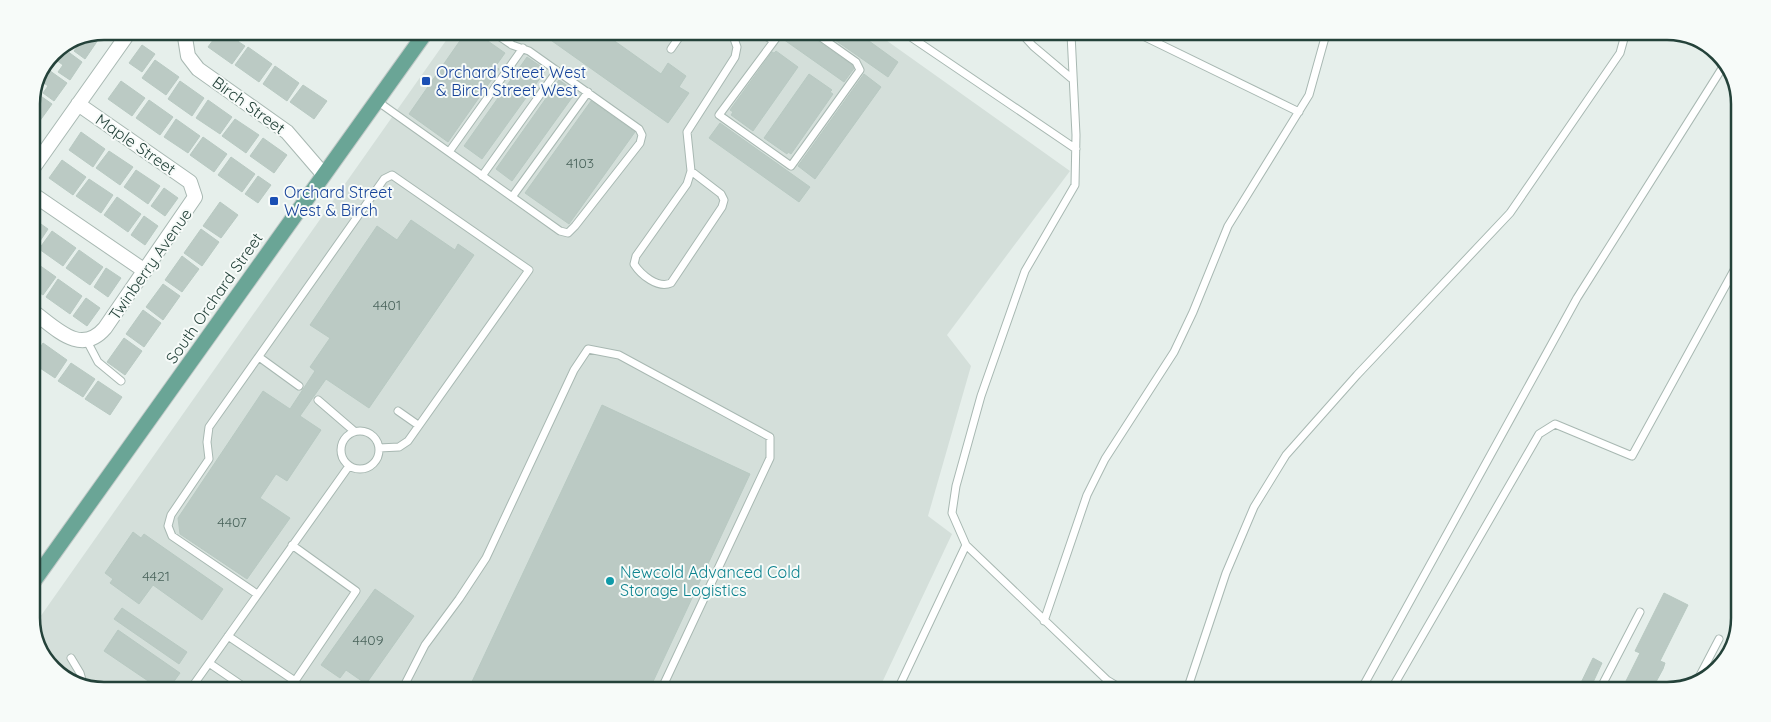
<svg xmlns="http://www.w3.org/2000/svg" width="1771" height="722" viewBox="0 0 1771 722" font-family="Quicksand,sans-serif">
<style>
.built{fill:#d4dfda}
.building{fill:#bbcac4;stroke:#b8c9c2}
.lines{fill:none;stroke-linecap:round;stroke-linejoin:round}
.lane-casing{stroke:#a8b8b2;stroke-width:9}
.street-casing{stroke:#a8b8b2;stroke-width:16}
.primary-casing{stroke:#c2cac8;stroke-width:17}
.lane{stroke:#fff;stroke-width:7}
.street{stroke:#fff;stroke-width:14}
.primary{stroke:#6aa596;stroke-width:15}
.transit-dot{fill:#1a4fb4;stroke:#f7fbf9;stroke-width:2}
.culture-dot{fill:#0f9aa8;stroke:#f7fbf9;stroke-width:2}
.labels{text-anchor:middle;stroke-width:4;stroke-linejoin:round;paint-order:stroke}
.number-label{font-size:14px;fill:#4a645c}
.transit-label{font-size:16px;fill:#164399;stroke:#f7fbf9;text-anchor:start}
.street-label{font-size:16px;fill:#24423a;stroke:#f7fbf9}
.culture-label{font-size:16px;fill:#0d838f;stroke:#f7fbf9;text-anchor:start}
.rim{fill:none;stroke:#24423a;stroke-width:2.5}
</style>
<rect width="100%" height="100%" fill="#e6efeb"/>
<path class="built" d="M452 32 876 33 1070 171 947 335 971 366 928 516 952 534 879 689 80 687 47 662 33 627Z"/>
<path class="building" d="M219 32H224L245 46 232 64 208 47Z
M466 32H475L505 53 495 67 499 69 448 142 409 114Z
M543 32H602L661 74 668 63 686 76 679 87 689 93 668 123 545 36Z
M787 33H806L855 67 844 82 783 39Z
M825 33H858L898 62 888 77Z
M92 36 98 40 85 59 74 51 79 44 77 42Z
M142 45 155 54 142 72 129 63Z
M248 47 272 64 259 82 235 65Z
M63 48 82 62 70 80 58 72 63 65 52 57 57 51Z
M776 51 798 67 753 131 731 115 733 112 730 110 772 52 774 53Z
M527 57 546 70 482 159 464 146Z
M155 60 179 77 166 95 142 78Z
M275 66 299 83 287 101 263 84Z
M46 68 67 83 54 101 43 93 48 86 40 80Z
M809 74 832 90 830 92 833 94 791 154 788 152 787 154 764 138Z
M864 74 881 87 815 179 798 166Z
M559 80 576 92 512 181 496 169Z
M121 81 145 98 132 116 108 99Z
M180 81 204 98 192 116 168 99Z
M303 85 327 101 314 119 290 102Z
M35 92 52 104 39 122 31 117V100Z
M149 100 173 117 160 135 136 118Z
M208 100 232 117 220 134 196 118Z
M591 101 635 132 569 224 525 193Z
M176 119 200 136 188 153 164 137Z
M235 119 259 135 246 153 222 136Z
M31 122 37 126 31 134Z
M720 123 810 187 799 202 709 138Z
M81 132 105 149 93 167 69 150Z
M203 137 227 154 214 172 190 155Z
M263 138 287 155 274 173 250 156Z
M109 151 133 167 120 185 96 168Z
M231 157 255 174 242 192 218 175Z
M62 160 86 177 73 195 49 178Z
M136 170 160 186 148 204 124 187Z
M258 176 271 185 258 203 245 194Z
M89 179 113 195 101 213 76 196Z
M164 188 178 198 165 216 151 206Z
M117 197 141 214 128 232 104 215Z
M220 202 238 215 221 238 203 226Z
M144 216 158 226 145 245 131 235Z
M31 217 48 229 36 247 31 244Z
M411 220 455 250 458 244 474 255 369 408 326 379 300 416 321 430 287 481 276 474 260 498 290 518 247 579 180 534 178 518 263 391 290 409 315 371 310 367 330 338 310 325 377 226 397 240Z
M201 229 219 242 202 266 184 253Z
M52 231 76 248 63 266 39 249Z
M79 250 103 267 90 285 66 268Z
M182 256 199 269 182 292 165 280Z
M32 260 56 277 43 295 31 287Z
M106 268 121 278 108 297 94 287Z
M58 279 82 296 70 314 46 297Z
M163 284 180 296 163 320 146 307Z
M86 298 100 308 87 326 73 316Z
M143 310 161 323 144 347 126 334Z
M31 336 40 342 31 354Z
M124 338 142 351 125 375 107 362Z
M43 343 67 360 55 378 31 362Z
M71 363 95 379 83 397 58 381Z
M98 381 122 397 110 415 85 399Z
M602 405 750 474 650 688H469Z
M133 532 141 538 144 534 223 589 202 620 153 585 139 604 110 583 113 579 105 573Z
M375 589 414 616 366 684 346 670 340 678 321 665Z
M1664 593 1688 605 1660 661 1665 663 1663 669 1651 691H1621L1640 653 1635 651Z
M122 608 187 652 179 664 114 619Z
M118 630 180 673 170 687H157L104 651Z
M1593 658 1602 663 1589 691H1577Z
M353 682 360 687H349Z"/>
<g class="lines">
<g class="lane-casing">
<path id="lane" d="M761 33 774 41
M780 33 719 115 791 166 860 70 856 62 815 33
M905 33 1076 149
M1022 34 1033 46 1071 78
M1071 34 1076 135 1075 185 1025 271 981 396 956 486 952 513 966 545 1107 680 1122 689
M1139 34 1299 112
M671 49 682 33
M377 101 560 231 568 233 575 226 640 143 642 135 639 129 529 51 512 45 493 32
M449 152 523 48
M691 171 721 194 724 200 722 207 671 283C658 289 641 275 634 264L636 256 687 184 691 171 687 132 735 57 737 47 732 33
M482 176 557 71
M512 197 588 92
M87 341 98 362 121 381
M259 357 299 386
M318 400 354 431
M398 411 418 425
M341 450a19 19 0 1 1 38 0a19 19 0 1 1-38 0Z
M257 594 172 536 168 526 171 515 209 459 207 442 209 427 384 179 392 175 529 270 408 441 399 447 379 448
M1044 621 1087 495 1105 459 1174 352 1193 312 1228 226 1309 95 1326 34
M228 636 295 681 356 591 292 545
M71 658 80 673 84 687
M209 663 244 687
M1697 681 1719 639
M192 687 349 466
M403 688 425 645 459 599 486 558 574 370 588 349 619 355 770 437V458L662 688
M898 689 966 545
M1187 690 1226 573 1254 507 1286 455 1357 375 1510 213 1620 53 1625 35
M1361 690 1577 298 1726 62
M1391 690 1539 434 1555 424 1632 456 1738 263
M1599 691 1640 612"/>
</g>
<g class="street-casing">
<path id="street" d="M184 31 188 56 198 69 287 132 324 175
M31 171 130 31
M31 193 145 271
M31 310C55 327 80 357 105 328L195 197 190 182 78 104"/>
</g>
<g class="primary-casing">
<path id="primary" d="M31 585 426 32"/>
</g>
<use href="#lane" class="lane"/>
<use href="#street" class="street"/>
<use href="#primary" class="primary"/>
</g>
<g class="transit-dot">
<rect x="421" y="76" width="10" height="10" rx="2.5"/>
<rect x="269" y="196" width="10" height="10" rx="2.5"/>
</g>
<circle class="culture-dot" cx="610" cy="581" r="5"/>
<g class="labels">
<g class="number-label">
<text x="580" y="168">4103</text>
<text x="387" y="310">4401</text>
<text x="232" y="527">4407</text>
<text x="156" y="581">4421</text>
<text x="368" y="645">4409</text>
</g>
<g class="transit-label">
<text x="436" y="78">Orchard Street West<tspan x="436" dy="18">&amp; Birch Street West</tspan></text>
<text x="284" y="198">Orchard Street<tspan x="284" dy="18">West &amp; Birch</tspan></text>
</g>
<g class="street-label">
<text transform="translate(249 105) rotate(36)" y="6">Birch Street</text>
<text transform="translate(136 144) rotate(35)" y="6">Maple Street</text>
<text transform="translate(150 264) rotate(-55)" y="6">Twinberry Avenue</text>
<text transform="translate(214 298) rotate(-55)" y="6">South Orchard Street</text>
</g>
<g class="culture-label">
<text x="620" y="578">Newcold Advanced Cold<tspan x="620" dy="18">Storage Logistics</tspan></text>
</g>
</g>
<path d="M0 0H1771V722H0ZM104 40H1667A64 64 0 0 1 1731 104V618A64 64 0 0 1 1667 682H104A64 64 0 0 1 40 618V104A64 64 0 0 1 104 40Z" fill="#f7fbf9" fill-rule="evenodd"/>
<path class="rim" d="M104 40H1667A64 64 0 0 1 1731 104V618A64 64 0 0 1 1667 682H104A64 64 0 0 1 40 618V104A64 64 0 0 1 104 40Z"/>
</svg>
